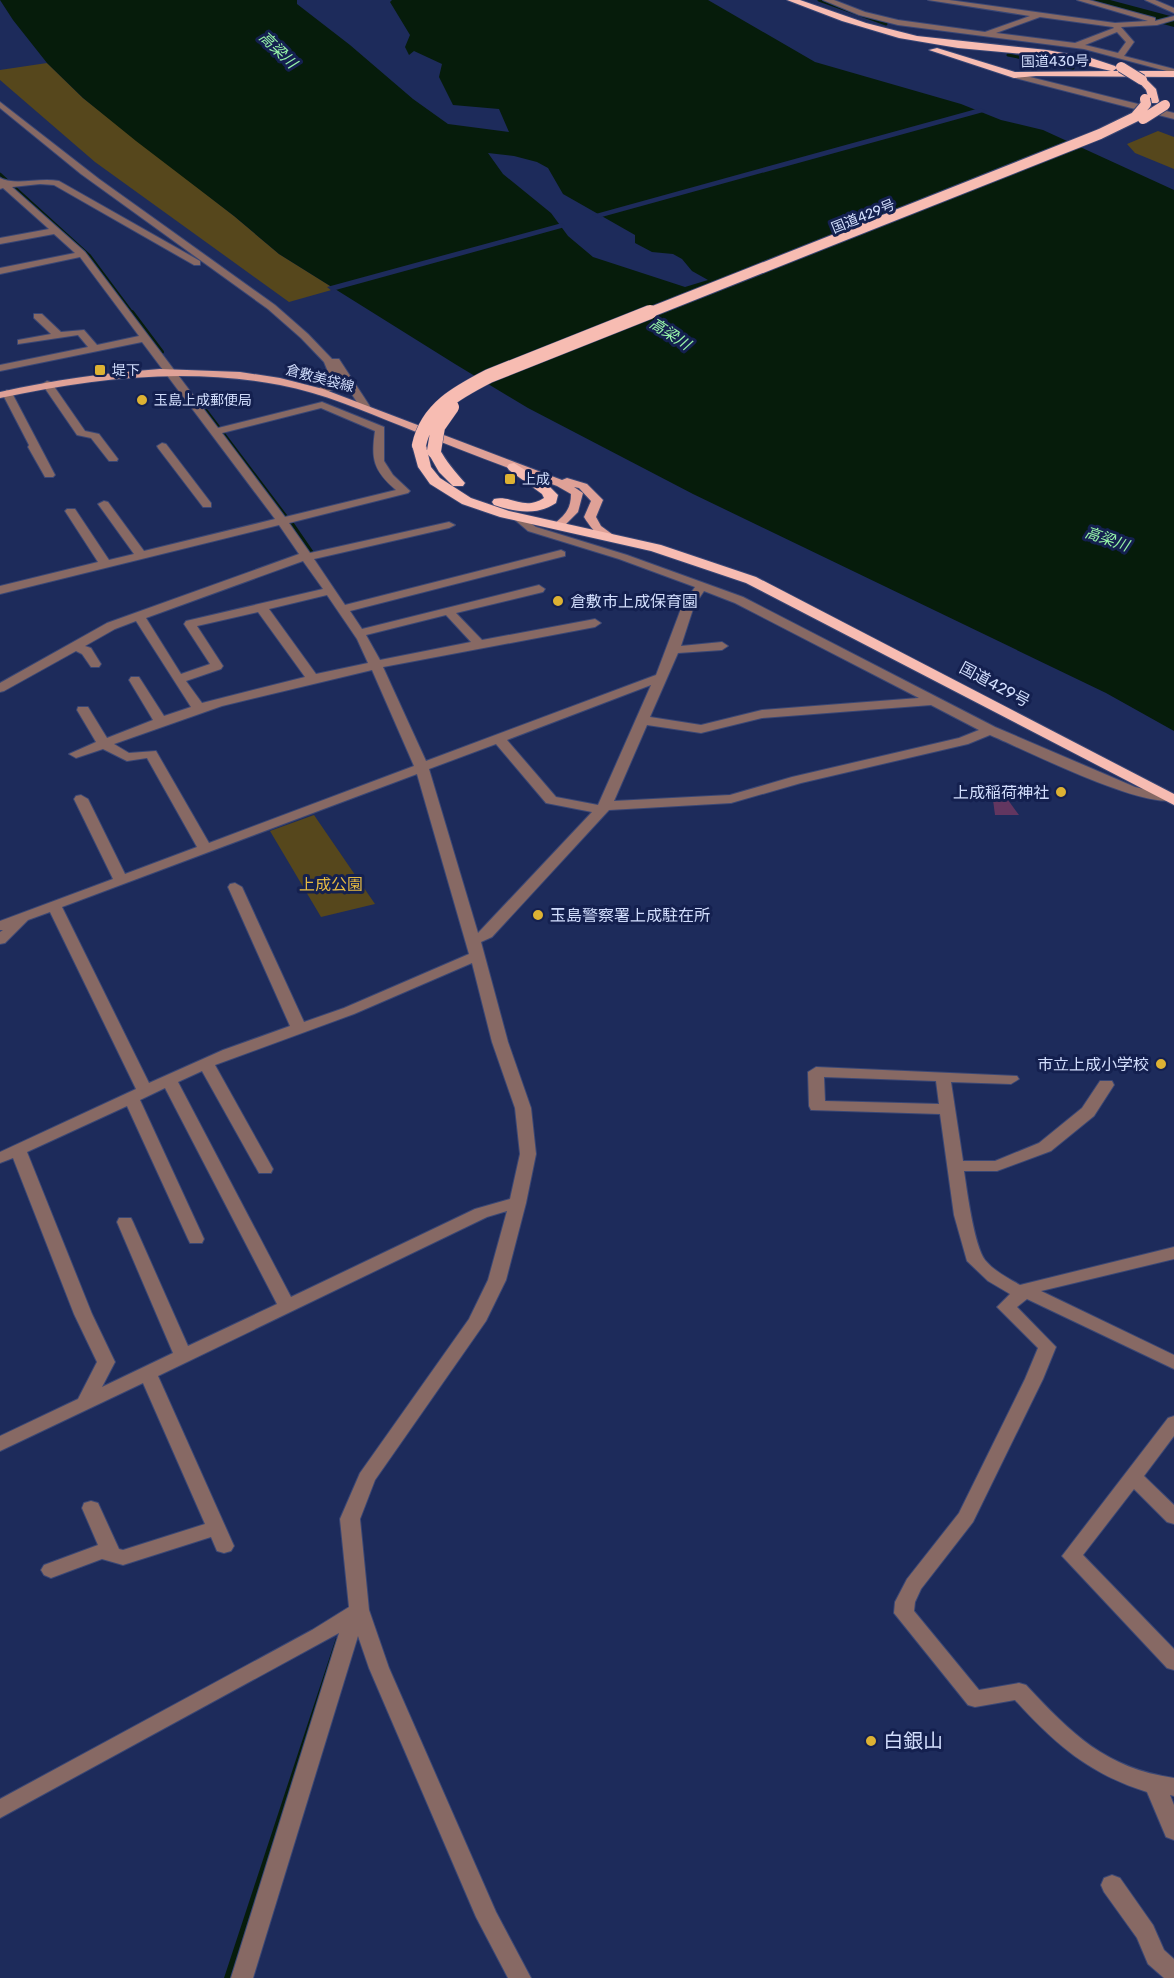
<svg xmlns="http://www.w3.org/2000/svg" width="1174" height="1978" viewBox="0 0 1174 1978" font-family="Rubik,'Noto Sans JP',sans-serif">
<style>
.green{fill:#56471c}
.water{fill:#061c0b;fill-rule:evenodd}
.pier{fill:#1d2b5b}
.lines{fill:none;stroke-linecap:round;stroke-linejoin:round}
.stream-far1{stroke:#061c0b;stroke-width:3}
.stream{stroke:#061c0b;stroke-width:4}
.river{fill:#061c0b;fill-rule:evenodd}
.building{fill:#623660}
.minor-casing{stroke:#3a4775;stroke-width:2}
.major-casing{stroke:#3a4775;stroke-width:2}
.highway-casing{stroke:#3a4775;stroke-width:2}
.minor{fill:#876964;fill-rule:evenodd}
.major{fill:#dfa197;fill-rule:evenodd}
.highway{fill:#f7bcb2;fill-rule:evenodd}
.highway-bridge-far1-casing{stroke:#3a4775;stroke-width:12;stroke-linecap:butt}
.highway-bridge-casing{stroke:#3a4775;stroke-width:15;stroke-linecap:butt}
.highway-bridge-far1{stroke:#f7bcb2;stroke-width:10}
.highway-bridge{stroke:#f7bcb2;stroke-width:14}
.poi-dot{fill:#ddb233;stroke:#14204f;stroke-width:2}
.labels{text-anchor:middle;stroke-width:6;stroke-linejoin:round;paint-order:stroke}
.far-street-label{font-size:14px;fill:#d1ddfc;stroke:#14204f}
.far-poi-label{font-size:14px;fill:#d1ddfc;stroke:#14204f;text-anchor:start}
.far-water-label{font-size:15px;font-style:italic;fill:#98f7a9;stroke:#14204f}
.poi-label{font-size:16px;fill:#d1ddfc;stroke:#14204f;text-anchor:start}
.street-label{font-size:16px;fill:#d1ddfc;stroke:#14204f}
.park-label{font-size:16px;fill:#e3b842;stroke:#14204f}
.near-poi-label{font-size:20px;fill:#d1ddfc;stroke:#14204f;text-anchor:start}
</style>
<rect width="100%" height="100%" fill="#1d2b5b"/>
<path class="green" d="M47 63 83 98 234 216 279 254 335 289 289 302 95 162 0 80V70Z
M1158 131 1174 137V169L1135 153 1127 144Z
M314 815 375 904 321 917 270 831Z"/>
<path class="water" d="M0 0H297V4L350 45 413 99 448 124 509 132 499 109 453 105 439 77 442 64 414 51 409 55 405 47 410 35 390 2 392 0H708L815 62 961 104 1001 120 1043 130 1174 190V731L1106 693 693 494 528 408 455 364 279 254 234 216 136 141 83 98 47 63 13 20ZM488 153 514 156 537 162 548 168 563 194 635 235V243L652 252 673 254 682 259 692 271 708 280 685 287 593 257 568 236 551 213 503 174Z
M336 1638 342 1639 233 1978H224Z"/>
<path class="pier" d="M980 108 987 111 598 218 592 215Z
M562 223 565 227 332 291 327 287Z"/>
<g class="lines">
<path class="stream-far1" d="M819 0 886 24
M1008 55 1073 68
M0 174 89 255 133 314"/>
<path class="stream" d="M132 312 162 352
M206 411 286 517
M290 521 312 553"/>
<path class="river" d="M1084 0H1110L1174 17V27L1086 3Z"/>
</g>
<path class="building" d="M993 800H1008L1019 815H995Z"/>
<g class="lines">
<g class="minor-casing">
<path id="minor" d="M823 0H834L865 12 898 20 985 32 1030 16 928 0H949L1115 23 1148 21 1077 0H1089L1155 18V21L1174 16V20L1157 25 1121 27 1134 42 1124 56 1174 69V73L1084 49 898 25 859 15ZM1040 17 1113 27 1114 28 1075 43 996 33ZM1117 32 1126 42 1118 53 1085 45Z
M1145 0H1155L1174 8V13Z
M1014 73 1174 113V119L1011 77V73Z
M0 102 99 179 275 305 308 334 332 359H339L371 408 370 410H362L342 379C339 386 326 396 317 394V390L331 379 324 362 301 338 268 309 81 174 0 108Z
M0 178C16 186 39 177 59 181L200 261V265H194L54 185 40 184 12 187 85 252 218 428 322 402 384 427V461L393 475 410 491 408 493 289 523 310 553 449 522 455 525 449 528 314 559 345 605 561 550 565 552V556L350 611 362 629 539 585 545 589 543 592 456 613 482 640 595 619 601 623 595 627 383 667 426 761 656 675 682 606 695 587 619 559 528 531 515 520 521 517 536 527 627 555 743 597 995 727 1135 787 1174 796 1173 800C1141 808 1025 750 990 735L968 744 801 783 731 803 609 810 492 937 481 942 508 1042 531 1108 536 1154 526 1203 506 1280 486 1321 375 1480 360 1519 369 1610 389 1668 496 1912 531 1978H508L476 1917 369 1668 358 1636 253 1978H231L339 1633 0 1818V1799L312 1630 349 1607 340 1519 360 1473 469 1319 488 1280 507 1211 487 1217 158 1376 234 1546 231 1551 224 1553 217 1551 211 1537 123 1565 102 1559 51 1578 44 1575 41 1570 44 1565 98 1545 82 1508 84 1503 91 1501 98 1503 119 1549 123 1550 205 1524 143 1383 0 1451V1436L78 1399 97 1362 74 1314 13 1158 0 1163V1152L136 1089 50 912 28 920 5 943 0 944V932L3 930H0V921L113 879 74 799 76 796 81 795 88 799 125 874 197 847 147 758 127 761 103 749 76 758 69 754 96 742 77 710 78 707H88L107 738 153 720 129 680 131 677H139L164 716 191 707 136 621 115 629 85 646 91 648 101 664 99 667H91L82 654 76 651 4 691 0 692V683L107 623 299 554 279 525 0 594V586L98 562 65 511 67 509H75L109 560 134 554 98 504 104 501 108 502 144 551 275 519 142 342 0 371V365L88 347 78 335 18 344V340L51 334 34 318V314H42L61 332 84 330 97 345 139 336 80 257 0 274V268L75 253 54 234 0 244V238L49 229 3 188 0 189ZM321 408 375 431C371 459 373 470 396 490L285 517 222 433ZM303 561 323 589 186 621 184 624 210 664 181 674 146 618ZM704 591 735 603 919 698 762 710 701 725 650 717 678 653 722 650 728 646 722 642 681 646 694 606ZM327 595 357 639 368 663 316 674 269 609ZM258 612 305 677 202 703 186 681 221 669 223 666 197 626ZM446 615 471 642 380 660 366 635ZM372 670 414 766 209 843 156 751 129 753 114 744 222 706ZM651 685 598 805 556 797 507 740ZM931 705 979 730 959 738 792 777 730 795 614 801 647 725 701 733 762 718ZM496 744 546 803 592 812 478 933 429 769ZM417 774 469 954 344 1008 304 1022 242 887 235 883 230 884 228 887 290 1026 223 1050 149 1083 62 907ZM472 963 492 1042 515 1108 520 1154 510 1199 475 1209 291 1297 178 1082 202 1071 259 1173H271L273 1169 215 1065 354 1014ZM165 1088 277 1304 188 1346 133 1222 131 1218H119L117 1222 173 1353 102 1387 115 1362 92 1314 27 1152 127 1106 188 1239 190 1243H202L204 1239 140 1100Z
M47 381 51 382 85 431 99 434 118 459 117 461H109L91 438 77 435 42 384Z
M7 390 12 393 55 475 53 477H45L28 447 29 445 2 393Z
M162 443 166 444 211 503V507H203L158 448 157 446Z
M816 1067 1017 1076 1019 1079 1011 1084 951 1082 963 1161H995L1039 1143 1082 1108 1100 1081H1112L1114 1085 1094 1116 1051 1151 997 1171H964C967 1191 974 1246 985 1260 994 1271 1008 1278 1020 1285L1174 1247V1259L1041 1291 1174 1355V1369L1027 1299 1017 1307 1056 1347 1043 1379 973 1522 921 1589 915 1602 914 1611 979 1690 1019 1683 1026 1685C1072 1734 1105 1768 1174 1778V1796L1170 1795 1174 1805V1840L1166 1837 1147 1792C1089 1774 1055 1744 1015 1700L975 1707 968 1705 894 1613 895 1602 907 1579 959 1513 1025 1379 1038 1348 997 1307 1010 1294 988 1281 967 1261 954 1215 940 1114 811 1110 809 1106 808 1072ZM824 1077 936 1081 939 1104 825 1101Z
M1174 1416V1436L1144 1476 1174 1505V1524L1167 1522 1134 1489 1083 1555 1174 1649V1670L1167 1668 1062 1556 1168 1418Z
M1112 1875 1120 1878 1153 1925 1164 1950 1174 1959V1978H1164L1148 1964 1137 1938 1104 1892 1101 1885 1104 1878Z"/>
</g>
<g class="major-casing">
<path id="major" d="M160 369 240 372 280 378 323 389 562 480 567 478 587 484 603 500 596 517 601 526 616 537 614 539C600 541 591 528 584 517L591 501 579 488 574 487 583 493 578 512 562 528H554V524C565 515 571 509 571 494L557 486C506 467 455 448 404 427 363 411 323 393 280 385 186 367 92 378 0 398V392C53 380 105 373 160 369Z"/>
</g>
<g class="highway-casing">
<path id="highway" d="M787 0H800L866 23 917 36 1047 50 1091 58 1115 66 1117 68 1113 71H1174V77L1036 76 1014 78 929 50 937 48 1015 72 1111 71 1047 56 958 48 899 38 842 21Z
M1139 78H1145L1156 89 1159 101 1158 103H1150L1146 90 1137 80Z
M419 441 426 445 431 467 440 478 471 498 509 511 661 545 756 577 1174 794V805L746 583 651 551 500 517 462 504 430 484 418 467 412 445Z
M434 447 439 448C447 463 454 470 465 483L463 486H453L439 472 427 451Z
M514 463 547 484 558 495 556 503C537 516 515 512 494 505L492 502 494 499C512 495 524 511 544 498L542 494 509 470 507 467 509 464Z"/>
</g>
<use href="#minor" class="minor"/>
<use href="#major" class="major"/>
<use href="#highway" class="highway"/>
<g class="highway-bridge-far1-casing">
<path id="highway-bridge-far1" d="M1121 67 1142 80
M1143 119 1165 105
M646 314 1100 134 1135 117 1146 104 1145 99"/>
</g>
<g class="highway-bridge-casing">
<path id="highway-bridge" d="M419 445C427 408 458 392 489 376L650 312
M434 451 438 427 452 407"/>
</g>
<use href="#highway-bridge-far1" class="highway-bridge-far1"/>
<use href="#highway-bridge" class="highway-bridge"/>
</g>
<g class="poi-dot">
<rect x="94" y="364" width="12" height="12" rx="3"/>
<circle cx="142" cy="400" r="6"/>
<rect x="504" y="473" width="12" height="12" rx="3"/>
<circle cx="558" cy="601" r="6"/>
<circle cx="1061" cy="792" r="6"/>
<circle cx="538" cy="915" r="6"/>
<circle cx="1161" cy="1064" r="6"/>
<circle cx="871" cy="1741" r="6"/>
</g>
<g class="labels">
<g class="far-street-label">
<text transform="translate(1055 61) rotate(-1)" y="5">国道430号</text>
<text transform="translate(863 216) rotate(-22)" y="5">国道429号</text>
<text transform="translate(320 378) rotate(15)" y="5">倉敷美袋線</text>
</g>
<g class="far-poi-label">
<text x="112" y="375">堤下</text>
<text x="154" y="405">玉島上成郵便局</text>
<text x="522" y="484">上成</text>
</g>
<g class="far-water-label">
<text transform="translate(278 50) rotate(44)" y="5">高梁川</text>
<text transform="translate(670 334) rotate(33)" y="5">高梁川</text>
<text transform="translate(1107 539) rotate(19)" y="5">高梁川</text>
</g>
<g class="poi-label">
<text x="570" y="607">倉敷市上成保育園</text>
<text x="1049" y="798" text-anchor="end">上成稲荷神社</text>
<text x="550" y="921">玉島警察署上成駐在所</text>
<text x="1149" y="1070" text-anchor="end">市立上成小学校</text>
</g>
<g class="street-label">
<text transform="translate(995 684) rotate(28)" y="6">国道429号</text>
</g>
<g class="park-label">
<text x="331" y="890">上成公園</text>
</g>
<g class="near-poi-label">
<text x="883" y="1748">白銀山</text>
</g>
</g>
</svg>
